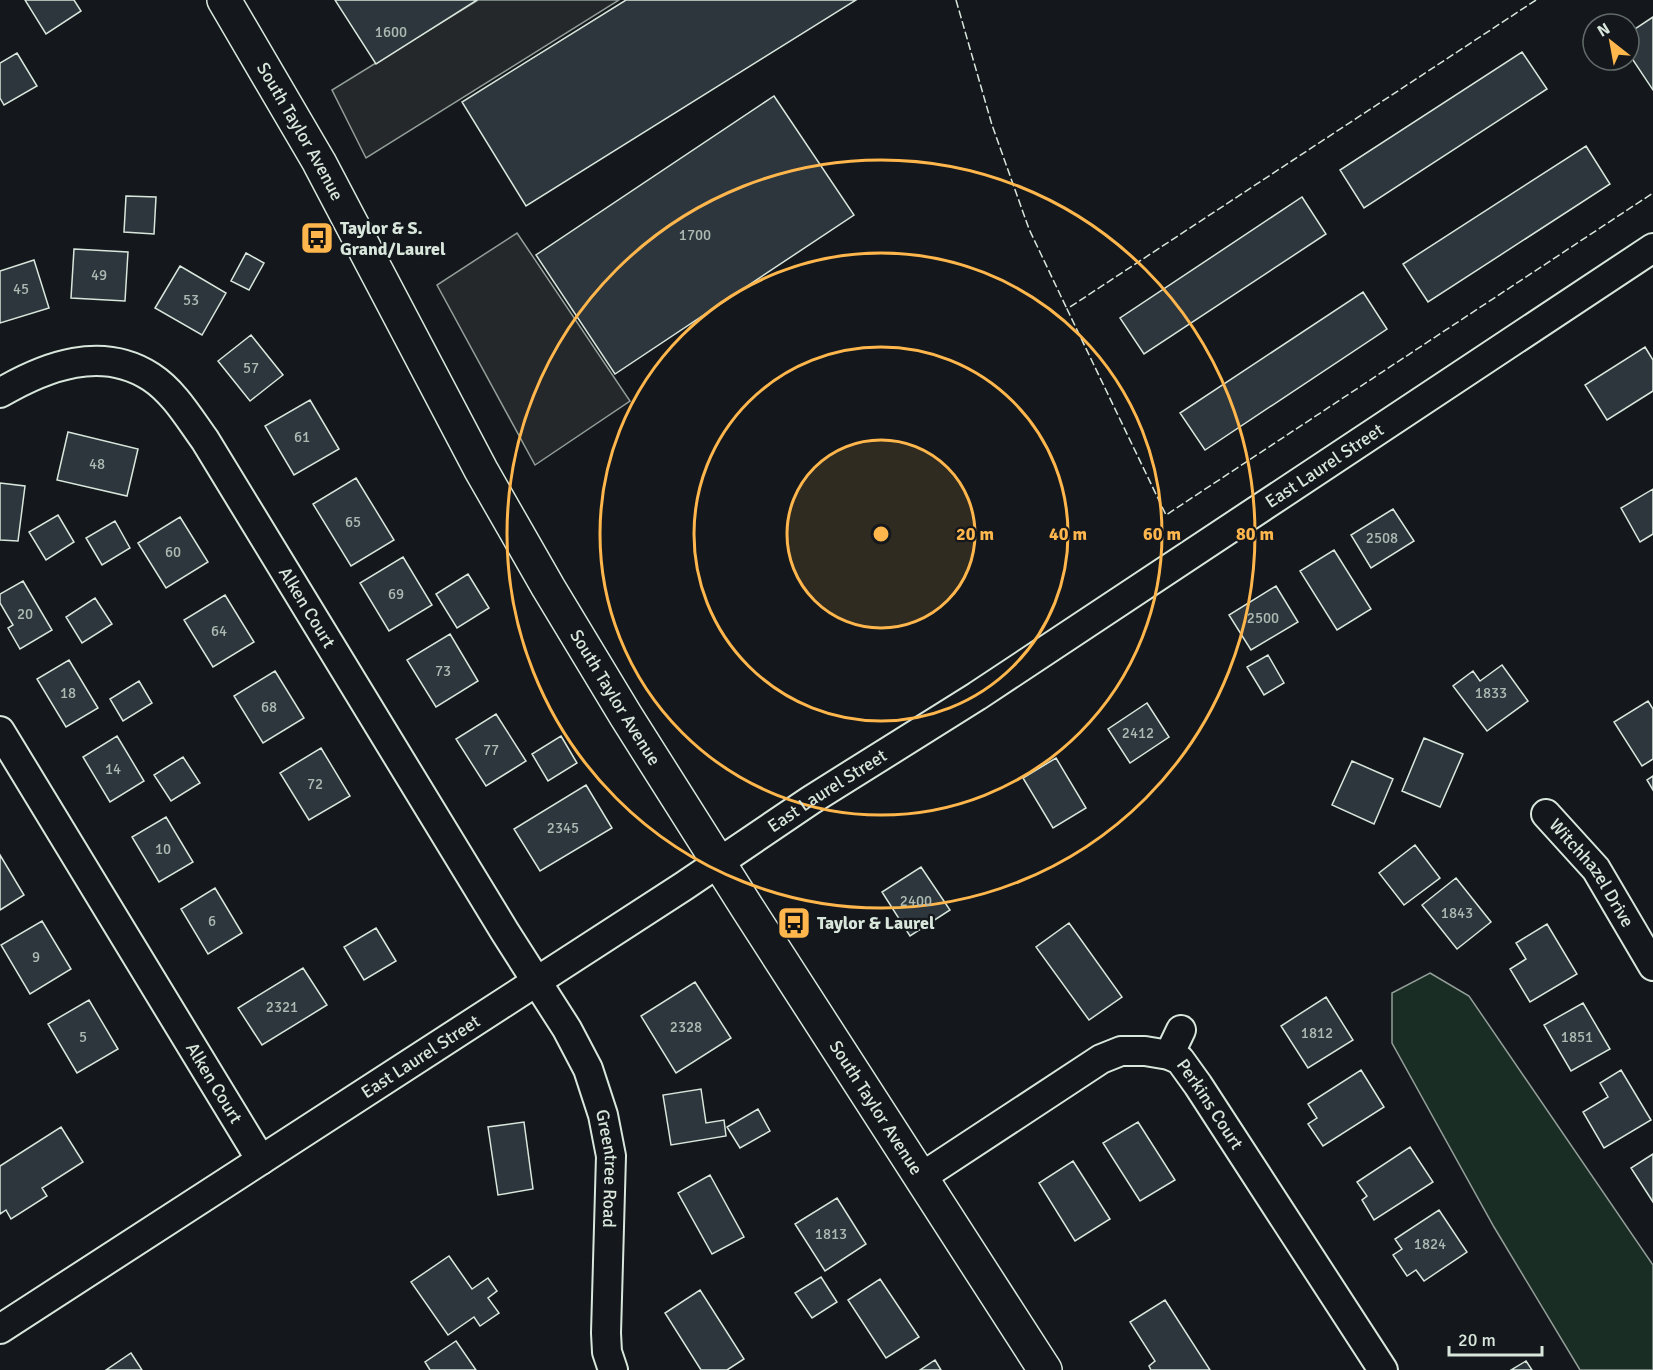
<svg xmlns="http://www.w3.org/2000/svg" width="1653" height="1370" viewBox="0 0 1653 1370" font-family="Signika,sans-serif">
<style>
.green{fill:#1a2d24;stroke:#939e99;stroke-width:1.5}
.parking{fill:#24282b;stroke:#939e99;stroke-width:1.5}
.building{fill:#2c363c;stroke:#d8e6dc;stroke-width:1.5}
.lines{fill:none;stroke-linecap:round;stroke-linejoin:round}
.street-casing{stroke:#d8e6dc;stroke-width:32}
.secondary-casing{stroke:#d8e6dc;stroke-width:36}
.street{stroke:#14181c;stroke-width:28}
.secondary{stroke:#14181c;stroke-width:33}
.fence{stroke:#d8e6dc;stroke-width:1.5;stroke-dasharray:8 3;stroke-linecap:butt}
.ring{fill:none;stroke:#ffb74d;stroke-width:3}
.labels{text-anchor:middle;stroke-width:4.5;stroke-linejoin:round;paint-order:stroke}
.number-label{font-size:15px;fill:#adbab4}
.street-label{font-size:18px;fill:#d8e6dc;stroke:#14181c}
.poi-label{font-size:18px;font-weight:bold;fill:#d8e6dc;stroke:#14181c;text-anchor:start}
.centre{fill:#ffb74d;stroke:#14181c;stroke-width:3}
.ring-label{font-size:18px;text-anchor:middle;font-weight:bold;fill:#ffb74d;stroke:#14181c;stroke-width:4.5;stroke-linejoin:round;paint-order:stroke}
</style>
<rect width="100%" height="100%" fill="#14181c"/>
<path class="green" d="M1430 973 1469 996 1653 1265V1370H1580L1494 1227 1392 1043V993Z"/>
<path class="parking" d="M478 0H619L366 158 332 90Z
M517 233 630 401 535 465 437 285Z"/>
<path class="building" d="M25 0H74L81 11 46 34Z
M335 0H477L376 64Z
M626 0H856L526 206 462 102Z
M1653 17V90L1629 54V33Z
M1522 52 1547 89 1364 208 1340 170Z
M17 53 37 86 4 105 0 98V63Z
M774 96 854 215 615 374 536 255Z
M1586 146 1610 184 1428 302 1403 264Z
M126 196 156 197 154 234 124 232Z
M1302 197 1326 234 1144 354 1120 318Z
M74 249 128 252 125 301 71 298Z
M246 253 264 263 249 290 231 281Z
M34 260 49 308 0 323V271Z
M180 266 226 293 202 335 155 308Z
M1363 292 1387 329 1205 450 1180 413Z
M251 335 283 375 250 401 218 361Z
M1645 347 1653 360V391L1607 420 1585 385Z
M310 400 339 449 294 475 265 426Z
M68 432 138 449 127 496 57 480Z
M356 478 394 540 351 566 313 504Z
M0 483 25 486 18 541 0 540Z
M1653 489V534L1640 542 1621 508Z
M1393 509 1414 541 1371 568 1351 535Z
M58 515 74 542 46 560 29 532Z
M180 517 208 562 166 588 138 543Z
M115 521 130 548 102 565 86 538Z
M1334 550 1371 609 1337 630 1300 571Z
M403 557 432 605 389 631 360 583Z
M468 574 489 608 457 628 436 594Z
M23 581 52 630 20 649 8 628 13 625 0 603V594Z
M1276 586 1298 622 1251 650 1229 615Z
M225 595 254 642 213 667 184 620Z
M95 598 112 624 82 643 66 617Z
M450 634 478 681 436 707 407 660Z
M1268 655 1284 683 1264 695 1247 667Z
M69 660 98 708 66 727 37 679Z
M1502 665 1528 701 1487 731 1453 686 1473 671 1480 681Z
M275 671 304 718 263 743 234 696Z
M139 681 152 703 123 721 110 699Z
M1648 701 1653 709V759L1642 766 1614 722Z
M1147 703 1169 737 1130 763 1108 729Z
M496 714 526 761 486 786 456 739Z
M117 736 144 781 110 802 83 757Z
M561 736 577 763 548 781 532 754Z
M1424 738 1463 754 1440 807 1402 791Z
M321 748 350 796 309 820 280 773Z
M183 757 200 783 171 801 154 775Z
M1056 758 1086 808 1053 828 1023 778Z
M1352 761 1393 779 1374 824 1332 805Z
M1653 776V790L1647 780Z
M586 785 612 828 540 871 514 829Z
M166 817 193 862 159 882 132 837Z
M1415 845 1440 878 1404 905 1379 873Z
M0 855 24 895 0 910Z
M921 867 950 910 910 936 882 892Z
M1456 878 1491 922 1457 949 1422 905Z
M215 888 242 933 208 954 181 909Z
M42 921 71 969 30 994 1 945Z
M1069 923 1122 997 1089 1020 1036 947Z
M1547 924 1577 974 1530 1002 1510 969 1526 959 1516 943Z
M376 928 396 961 364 980 344 947Z
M303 968 327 1005 262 1045 238 1008Z
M695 982 731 1038 676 1073 641 1016Z
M1326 997 1353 1040 1308 1068 1281 1026Z
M89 1000 118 1049 77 1073 48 1024Z
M1583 1003 1610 1049 1571 1071 1544 1025Z
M1361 1070 1384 1107 1323 1146 1308 1124 1317 1118 1308 1104Z
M1621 1070 1651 1120 1604 1148 1583 1112 1608 1097 1600 1083Z
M701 1089 706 1123 724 1120 726 1136 671 1145 663 1095Z
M758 1109 770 1131 740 1148 727 1127Z
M524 1122 533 1189 498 1195 488 1127Z
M1138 1122 1175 1180 1140 1201 1103 1143Z
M61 1127 83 1162 42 1188 47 1196 11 1219 6 1210 0 1214V1166Z
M1410 1147 1433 1182 1374 1220 1362 1200 1367 1196 1357 1182Z
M1653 1154V1202L1631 1168Z
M1073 1161 1110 1219 1075 1241 1039 1183Z
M710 1175 744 1237 712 1254 678 1193Z
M837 1198 866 1244 825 1271 795 1224Z
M1439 1210 1467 1252 1424 1281 1416 1270 1407 1276 1393 1255 1402 1249 1395 1239Z
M449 1256 472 1289 488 1278 497 1291 488 1298 499 1313 480 1326 474 1317 448 1335 411 1282Z
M821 1277 837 1302 812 1318 795 1293Z
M880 1279 919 1337 886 1358 848 1300Z
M700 1290 744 1359 727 1370H701L665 1313Z
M1165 1300 1210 1370H1151L1149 1366 1155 1361 1130 1322Z
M456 1341 476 1370H430L425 1362Z
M131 1353 142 1370H106Z
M935 1360 941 1370H920Z
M1526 1361 1532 1370H1511Z"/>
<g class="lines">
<g class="street-casing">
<g id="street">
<path id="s1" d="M0 393C46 366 102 345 151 377 174 392 189 418 205 440L505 932 567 1029 588 1069 603 1115 611 1156 606 1333 607 1352 613 1370"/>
<path id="s2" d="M0 731 261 1160"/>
<path id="s3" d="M1546 814 1596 869 1653 966"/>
<path d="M1169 1055 1181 1030"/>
<path id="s4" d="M920 1178 1101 1059 1121 1051H1145L1169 1055 1180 1060 1198 1085 1383 1370"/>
<path id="s5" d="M0 1329 684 886 811 800 977 696 1653 248"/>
</g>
</g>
<g class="secondary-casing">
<g id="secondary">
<path id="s6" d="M224 0 319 162 481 470 548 587 626 716 748 909 1045 1370"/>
</g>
</g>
<use href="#street" class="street"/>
<use href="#secondary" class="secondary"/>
<path class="fence" d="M956 0 992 125 1029 229 1067 309
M1536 0 1067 309 1166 515 1653 193"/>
</g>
<circle cx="881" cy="534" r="94" fill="#ffb74d" fill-opacity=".12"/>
<g class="ring">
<circle cx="881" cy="534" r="94"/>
<circle cx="881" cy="534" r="187"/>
<circle cx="881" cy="534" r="281"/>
<circle cx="881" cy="534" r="374"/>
</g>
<defs>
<g id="bus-square" transform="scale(1.725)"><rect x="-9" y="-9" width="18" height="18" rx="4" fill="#ffb74d" stroke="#14181c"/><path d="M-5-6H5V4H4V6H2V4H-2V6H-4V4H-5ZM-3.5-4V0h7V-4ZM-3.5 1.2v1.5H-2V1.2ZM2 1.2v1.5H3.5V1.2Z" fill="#111"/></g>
</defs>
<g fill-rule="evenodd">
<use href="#bus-square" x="317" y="238"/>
<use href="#bus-square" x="794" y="923"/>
</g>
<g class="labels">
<g class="number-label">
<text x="391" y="37">1600</text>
<text x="695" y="240">1700</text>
<text x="99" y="280">49</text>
<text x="21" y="294">45</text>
<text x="191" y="305">53</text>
<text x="251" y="373">57</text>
<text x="302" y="442">61</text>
<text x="97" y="469">48</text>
<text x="353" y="527">65</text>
<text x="1382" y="543">2508</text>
<text x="173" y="557">60</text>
<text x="396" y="599">69</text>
<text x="25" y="619">20</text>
<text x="1263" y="623">2500</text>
<text x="219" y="636">64</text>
<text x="443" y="676">73</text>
<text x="68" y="698">18</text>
<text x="1491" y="698">1833</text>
<text x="269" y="712">68</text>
<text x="1138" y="738">2412</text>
<text x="491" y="755">77</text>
<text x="113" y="774">14</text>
<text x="315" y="789">72</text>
<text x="563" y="833">2345</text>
<text x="163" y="854">10</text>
<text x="916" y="906">2400</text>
<text x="1457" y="918">1843</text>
<text x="212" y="926">6</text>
<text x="36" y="962">9</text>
<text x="282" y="1012">2321</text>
<text x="686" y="1032">2328</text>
<text x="1317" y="1038">1812</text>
<text x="83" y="1042">5</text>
<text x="1577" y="1042">1851</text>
<text x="831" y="1239">1813</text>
<text x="1430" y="1249">1824</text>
</g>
<g class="street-label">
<text dy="6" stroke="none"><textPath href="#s6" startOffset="152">South Taylor Avenue</textPath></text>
<text dy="6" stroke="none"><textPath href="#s5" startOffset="1581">East Laurel Street</textPath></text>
<text dy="6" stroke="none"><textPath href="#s1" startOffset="440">Alken Court</textPath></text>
<text dy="6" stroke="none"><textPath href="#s6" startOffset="800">South Taylor Avenue</textPath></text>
<text dy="6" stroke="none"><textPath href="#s5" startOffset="987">East Laurel Street</textPath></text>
<text dy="6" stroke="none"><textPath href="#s3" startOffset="75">Witchhazel Drive</textPath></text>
<text dy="6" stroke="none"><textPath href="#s5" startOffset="501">East Laurel Street</textPath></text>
<text dy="6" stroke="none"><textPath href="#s2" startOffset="412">Alken Court</textPath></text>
<text dy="6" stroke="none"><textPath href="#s4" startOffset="352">Perkins Court</textPath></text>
<text dy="6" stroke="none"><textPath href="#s6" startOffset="1286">South Taylor Avenue</textPath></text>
<text dy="6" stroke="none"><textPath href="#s1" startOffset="1083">Greentree Road</textPath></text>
</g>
<g class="poi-label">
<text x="340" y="234">Taylor &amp; S.<tspan x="340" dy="21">Grand/Laurel</tspan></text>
<text x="817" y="929">Taylor &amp; Laurel</text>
</g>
</g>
<circle cx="881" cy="534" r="9" class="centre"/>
<g class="ring-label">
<text x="975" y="540">20 m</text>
<text x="1068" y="540">40 m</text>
<text x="1162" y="540">60 m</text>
<text x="1255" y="540">80 m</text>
</g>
<g transform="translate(1611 42) rotate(329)"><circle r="28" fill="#14181c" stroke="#626a69" stroke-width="1.5"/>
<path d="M0-4.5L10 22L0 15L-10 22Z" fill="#ffb74d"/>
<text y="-9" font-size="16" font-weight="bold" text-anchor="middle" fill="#d8e6dc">N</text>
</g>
<path d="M1449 1346v9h93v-9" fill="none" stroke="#d8e6dc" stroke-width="3"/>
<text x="1458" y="1346" font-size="18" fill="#d8e6dc" stroke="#14181c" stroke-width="4.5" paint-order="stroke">20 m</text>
</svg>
